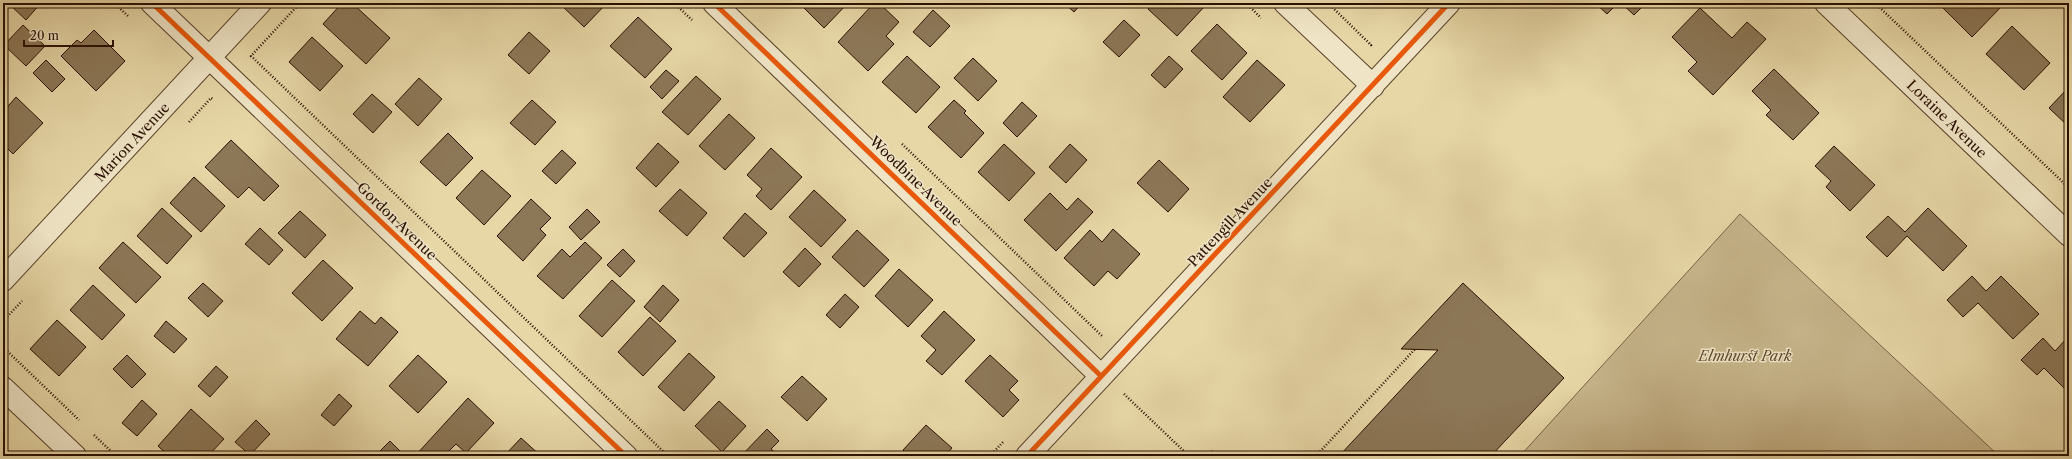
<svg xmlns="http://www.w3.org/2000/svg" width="2072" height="459" viewBox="0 0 2072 459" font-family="'Libre Caslon Text',serif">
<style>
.green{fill:#c7b58b;stroke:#786246}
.building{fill:#8c7757;stroke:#2a1000}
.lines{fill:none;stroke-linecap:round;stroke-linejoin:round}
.minor-casing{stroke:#59422a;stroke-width:24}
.path{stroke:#2a1000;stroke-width:2.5;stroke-dasharray:1 2;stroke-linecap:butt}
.minor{stroke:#efe5c6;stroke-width:22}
.cycleway-casing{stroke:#efe5c6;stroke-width:8}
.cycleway{stroke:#e8590c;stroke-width:5}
.labels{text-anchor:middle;stroke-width:3;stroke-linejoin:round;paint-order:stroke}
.street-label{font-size:14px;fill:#2a1000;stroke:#efe5c6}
.park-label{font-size:14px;font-style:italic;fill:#614a31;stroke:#efe5c6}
</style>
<rect width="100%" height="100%" fill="#e7d7a7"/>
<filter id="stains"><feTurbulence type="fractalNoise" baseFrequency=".005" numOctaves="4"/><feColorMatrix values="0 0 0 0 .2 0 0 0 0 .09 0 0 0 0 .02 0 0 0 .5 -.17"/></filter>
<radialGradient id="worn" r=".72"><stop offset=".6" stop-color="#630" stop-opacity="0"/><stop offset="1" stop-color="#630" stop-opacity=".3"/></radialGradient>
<path class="green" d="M1740 214 1999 456H1520Z"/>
<path class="building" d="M8 3H41L26 20Z
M342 3H352L390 38 366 64 323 24Z
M559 3H607L584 27Z
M803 3H848L824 28 801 5Z
M874 3H879L899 22 886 36 894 44 868 71 838 42Z
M1064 3H1082L1074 12Z
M1153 3H1202L1205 6 1177 36 1148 9Z
M1595 3H1618L1607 14Z
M1621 3H1646L1634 15Z
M1938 3H1997L2001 7 1972 37Z
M1700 8 1732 38 1747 22 1766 39 1713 95 1688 71 1697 62 1672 37Z
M933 10 950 26 930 47 913 32Z
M638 17 672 49 645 78 610 46Z
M1124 20 1140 35 1119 57 1103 42Z
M1217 24 1247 53 1222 80 1191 51Z
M23 25 45 46 26 66 4 45Z
M2012 26 2050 63 2024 90 1986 54Z
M94 30 125 61 96 91 61 56 77 40 81 43Z
M529 32 550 51 529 74 508 55Z
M312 37 343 66 320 91 289 62Z
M907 56 940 87 916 113 882 82Z
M1169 56 1183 69 1165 88 1151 75Z
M973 58 997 81 978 101 954 78Z
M46 60 65 79 52 92 33 73Z
M1257 60 1285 85 1250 122 1223 97Z
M1774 69 1819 113 1793 140 1766 115 1771 110 1752 91Z
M666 70 679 81 662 99 650 87Z
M696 76 721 99 688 135 662 112Z
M419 78 442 99 418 126 395 104Z
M2069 87V127L2049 108Z
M372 94 392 112 373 133 353 114Z
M16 97 43 123 13 154 3 144V112Z
M532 100 556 122 535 145 510 123Z
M954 100 966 111 964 113 984 133 961 158 928 127Z
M1022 102 1037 116 1017 137 1003 123Z
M729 114 755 138 725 170 699 146Z
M448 133 473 158 446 186 420 162Z
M231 140 279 186 264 201 249 187 238 198 205 167Z
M658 143 679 162 656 187 636 168Z
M1004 144 1035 173 1009 201 978 172Z
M1070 144 1087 160 1066 183 1049 167Z
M1834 146 1875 185 1850 211 1826 187 1831 181 1815 166Z
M771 148 802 177 771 210 756 196 762 189 747 175Z
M562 150 576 163 556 184 542 171Z
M1159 160 1189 189 1168 212 1137 183Z
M482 170 511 196 484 225 456 198Z
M194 177 225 206 201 232 170 203Z
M680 189 707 213 687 236 659 211Z
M814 190 846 220 821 247 789 217Z
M1050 193 1067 210 1078 198 1093 212 1056 251 1024 220Z
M531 199 551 218 540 229 546 235 523 261 497 236Z
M162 208 192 236 167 264 137 236Z
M1928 208 1967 246 1943 271 1907 236 1887 257 1866 237 1888 216 1905 232Z
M587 209 600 222 581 240 569 227Z
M300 211 326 235 305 258 278 233Z
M745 213 767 233 744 257 723 238Z
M260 228 283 250 269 265 245 244Z
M1113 229 1140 254 1117 279 1108 271 1094 286 1064 258 1090 230 1102 242Z
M857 230 889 260 864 287 832 257Z
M123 242 161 277 136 303 99 268Z
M585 242 602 258 563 299 537 276 562 249 570 257Z
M805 248 821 264 799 287 783 272Z
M623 249 635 261 620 277 607 265Z
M323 260 353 288 322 321 292 293Z
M899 269 933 300 908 327 875 296Z
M1972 276 1986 291 2001 276 2039 314 2013 339 1978 303 1963 317 1947 300Z
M612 280 635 301 602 337 579 316Z
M203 283 223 301 208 317 188 298Z
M1463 283 1564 378 1491 456H1339L1438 350 1401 349Z
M93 285 125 315 102 340 70 310Z
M663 285 679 300 660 322 644 307Z
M845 294 859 307 840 328 826 315Z
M360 311 375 324 381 317 398 332 368 366 336 339Z
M944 311 975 340 942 375 926 361 936 350 921 336Z
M650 317 676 341 643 376 618 352Z
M57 320 86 347 59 376 30 349Z
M166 321 187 339 174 353 154 336Z
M2068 337 2069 338V393L2044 368 2037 375 2021 360 2043 338 2055 351Z
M689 353 715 377 684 411 658 387Z
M127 355 146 374 132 388 113 369Z
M418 355 447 382 418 413 389 386Z
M990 355 1018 381 1009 390 1019 400 1003 417 965 381Z
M216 366 228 377 210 397 198 386Z
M802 376 827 399 807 421 781 397Z
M339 394 352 406 334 426 321 415Z
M468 398 494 423 466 453 456 444 444 456H415Z
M142 400 157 414 137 436 122 423Z
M719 401 746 426 722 452 695 426Z
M191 409 224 439 208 456H169L158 446Z
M256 420 270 434 250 455 235 442Z
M926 425 952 448 945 456H909L903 450Z
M767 429 779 441 771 449 779 456H741Z
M521 438 541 456H504Z
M390 441 402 453 399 456H375Z"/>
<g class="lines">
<g class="minor-casing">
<path id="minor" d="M152 3 626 456
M714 3 1101 376
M1285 3 1373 86
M1826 3 2069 235
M3 280 260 3
M3 388 75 456
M1027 456 1449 3"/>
</g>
<path class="path" d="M114 3 128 16
M300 3 251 56 668 456
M674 3 692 20
M1246 3 1261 18
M1328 3 1371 45 1373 43
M1875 3 2069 188
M189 122 211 98 213 99
M902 144 1102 336
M3 321 22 301
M3 347 79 420
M1124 394 1189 456
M94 435 116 456
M990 456 1003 442
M1208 456 1213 451 1219 456
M1316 456 1415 349"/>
<use href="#minor" class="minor"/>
<g class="cycleway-casing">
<path id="cycleway" d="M152 3 626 456
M714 3 1101 376
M1027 456 1449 3"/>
</g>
<use href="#cycleway" class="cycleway"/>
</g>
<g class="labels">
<g class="street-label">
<text transform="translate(1947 119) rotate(44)" y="5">Loraine Avenue</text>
<text transform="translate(132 142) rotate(-47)" y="5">Marion Avenue</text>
<text transform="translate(916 181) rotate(44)" y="5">Woodbine Avenue</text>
<text transform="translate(397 221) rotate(44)" y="5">Gordon Avenue</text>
<text transform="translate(1230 222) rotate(-47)" y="5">Pattengill Avenue</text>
</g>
<g class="park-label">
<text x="1745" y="361">Elmhurst Park</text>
</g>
</g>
<rect width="2072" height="459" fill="none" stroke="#e7d7a7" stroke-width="16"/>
<rect x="4" y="4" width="2064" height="451" fill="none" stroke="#2a1000" stroke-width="2"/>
<rect x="8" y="8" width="2056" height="443" fill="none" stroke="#2a1000"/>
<path d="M24 40v6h89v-6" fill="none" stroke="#2a1000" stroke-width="2"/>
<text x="30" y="40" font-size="12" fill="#2a1000" stroke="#efe5c6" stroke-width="3" paint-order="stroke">20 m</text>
<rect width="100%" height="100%" filter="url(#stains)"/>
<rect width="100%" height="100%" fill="url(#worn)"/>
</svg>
